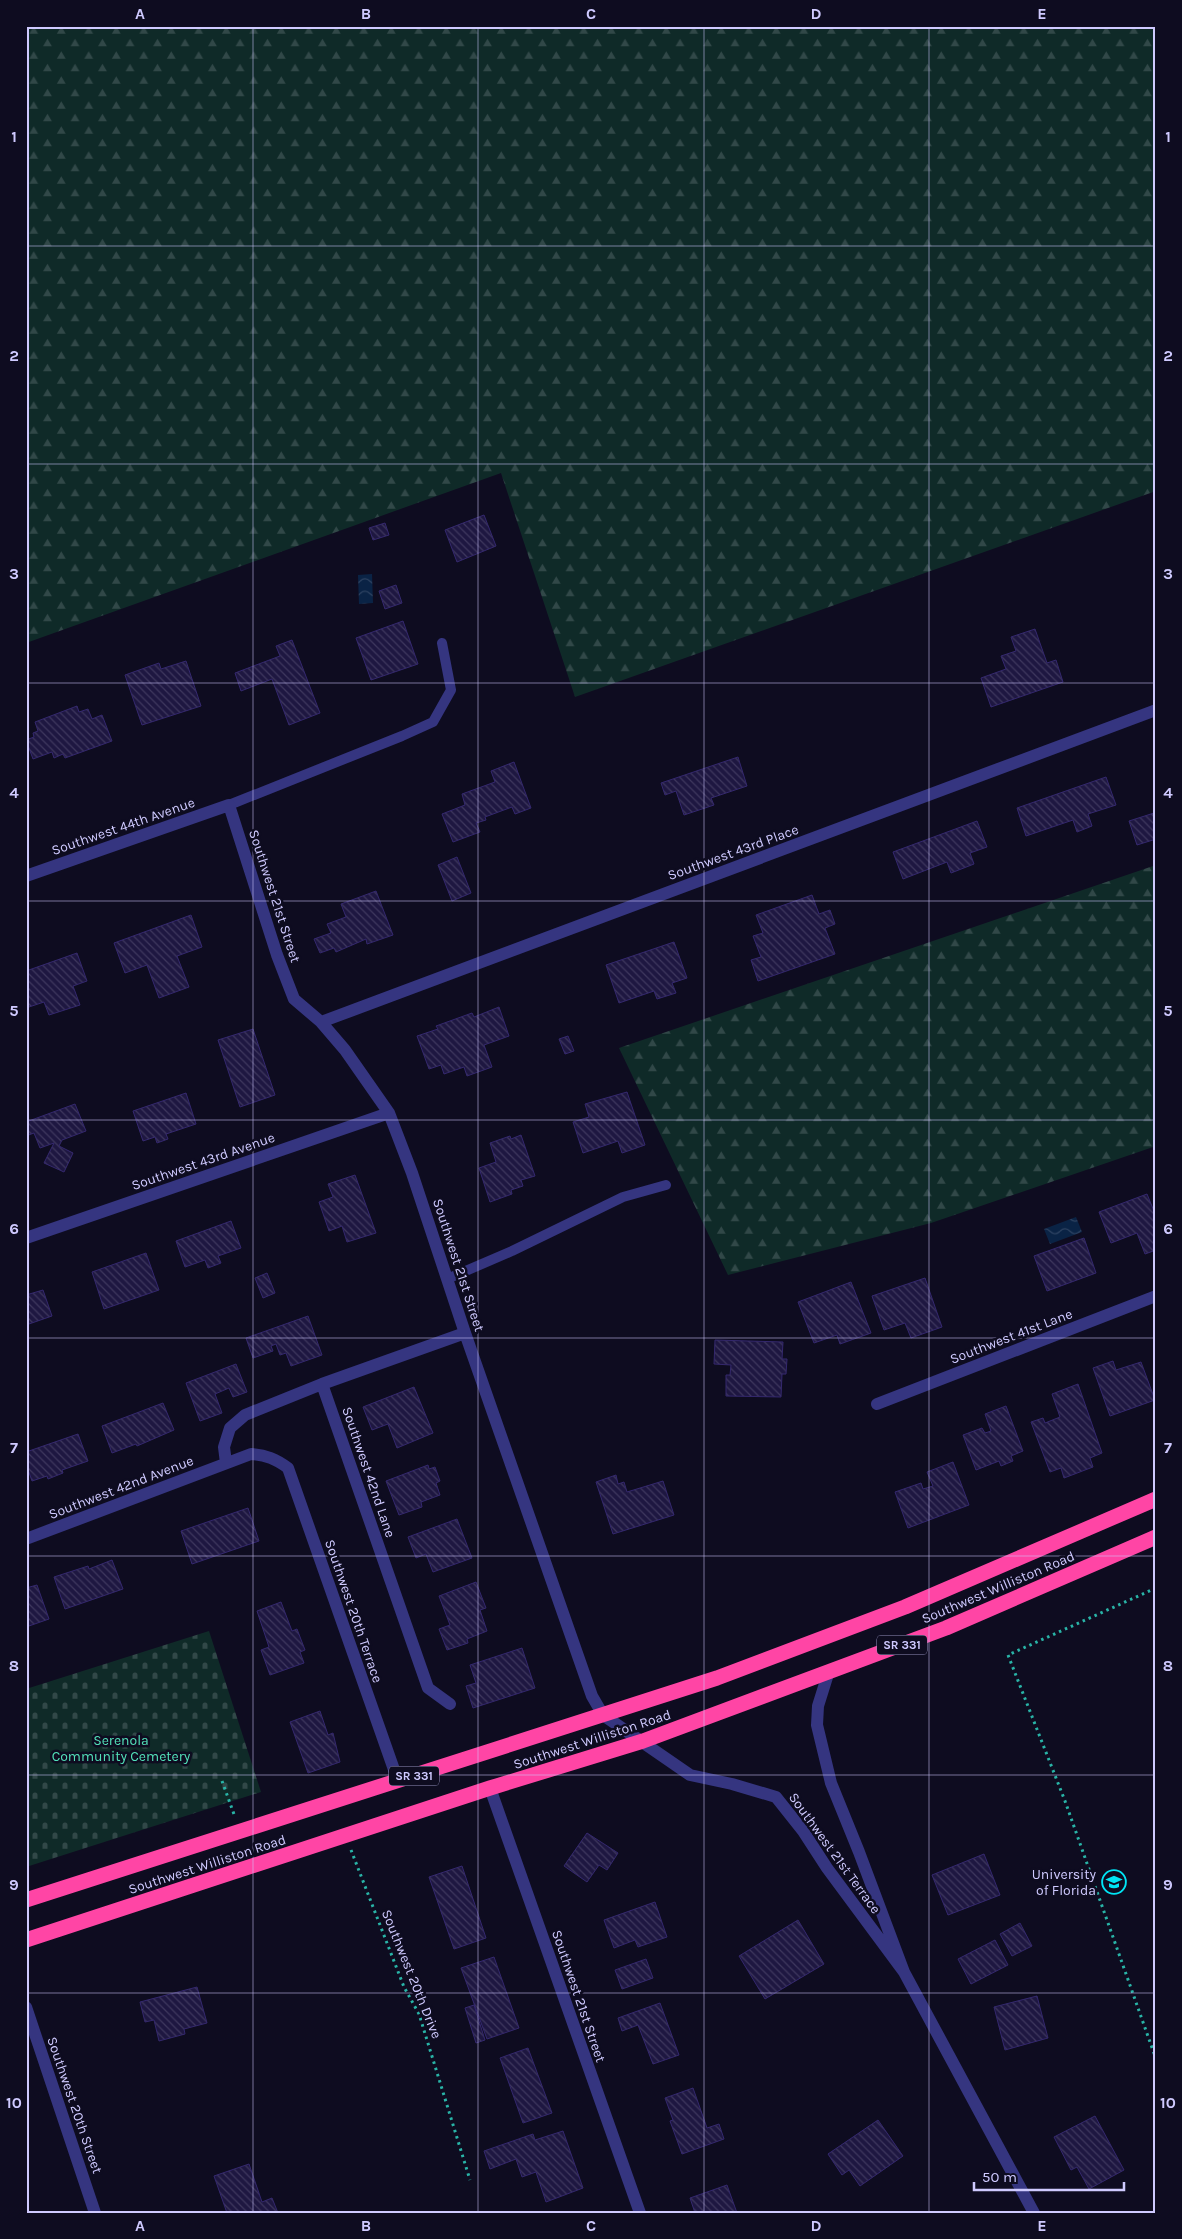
<svg xmlns="http://www.w3.org/2000/svg" width="1182" height="2239" viewBox="0 0 1182 2239" font-family="Karla,sans-serif">
<style>
.forest{fill:url(#forest-firs)}
.cemetery{fill:url(#cemetery-stones)}
.water{fill:url(#water-waves)}
.building{fill:url(#building-back-hatch);stroke:#34286e}
.lines{fill:none;stroke-linecap:round;stroke-linejoin:round}
.path{stroke:#29b4a7;stroke-width:3;stroke-dasharray:2.5 4;stroke-linecap:butt}
.lane{stroke:#353580;stroke-width:10}
.street{stroke:#353580;stroke-width:12}
.highway{stroke:#ff45a5;stroke-width:15}
.grid{fill:none;stroke:#cfcaff;stroke-width:1;stroke-opacity:0.55}
.labels{text-anchor:middle;stroke-width:5;stroke-linejoin:round;paint-order:stroke}
.shield{fill:#0e0c20;stroke:#9591bc;stroke-width:1}
.shield-label{font-size:12px;font-weight:bold;fill:#cfcaff}
.street-label{font-size:14px;fill:#cfcaff;stroke:#0e0c20}
.park-label{font-size:14px;fill:#53e2ba;stroke:#0e0c20}
.poi-label{font-size:14px;fill:#cfcaff;stroke:#0e0c20;text-anchor:end}
.neatline{fill:none;stroke:#cfcaff;stroke-width:2}
.grid-label{font-size:16px;text-anchor:middle;font-weight:bold;fill:#cfcaff}
</style>
<defs>
<pattern id="forest-firs" width="22" height="20" patternUnits="userSpaceOnUse" patternTransform="scale(1.25)"><rect width="22" height="20" fill="#0f2a28"/><path d="M5 1l3.5 6h-7zM16 11l3.5 6h-7z" fill="#314848"/></pattern>
<pattern id="cemetery-stones" width="16" height="16" patternUnits="userSpaceOnUse" patternTransform="scale(1.25)"><rect width="16" height="16" fill="#0f2a28"/><path d="M2 7V4a2 2 0 0 1 4 0v3zM10 15v-3a2 2 0 0 1 4 0v3z" fill="#314848"/></pattern>
<pattern id="water-waves" width="16" height="10" patternUnits="userSpaceOnUse" patternTransform="scale(1.25)"><rect width="16" height="10" fill="#0a2345"/><path d="M0 5q4-4 8 0t8 0" fill="none" stroke="#2d4261"/></pattern>
<pattern id="building-back-hatch" width="6" height="6" patternUnits="userSpaceOnUse" patternTransform="scale(1.25)"><rect width="6" height="6" fill="#1e1741"/><path d="M-1 5l2 2M0 0l6 6M5-1l2 2" fill="none" stroke="#3e375e"/></pattern>
</defs>
<rect width="100%" height="100%" fill="#0e0c20"/>
<path class="forest" d="M26 26H1156V491L575 697 501 473 26 643Z
M1156 865V1146L931 1223 728 1275 619 1048Z"/>
<path class="cemetery" d="M209 1631 261 1792 26 1867V1689Z"/>
<path class="water" d="M372 574 373 603 359 604 358 575Z
M1076 1217 1082 1232 1050 1244 1044 1229Z"/>
<path class="building" d="M484 515 496 546 457 562 445 530Z
M385 523 389 535 373 540 369 528Z
M396 585 402 603 385 609 379 591Z
M403 621 418 664 371 680 356 638Z
M1035 629 1047 663 1056 660 1063 682 991 707 981 678 1006 669 1001 656 1016 651 1011 637Z
M292 640 320 713 289 725 272 679 241 691 235 673 280 656 276 646Z
M186 661 201 706 142 725 125 675 159 663 161 669Z
M77 706 79 712 88 709 92 719 102 715 112 741 65 758 63 754 54 758 52 752 33 759 26 740 34 737 33 733 38 731 35 722Z
M738 757 747 786 711 798 714 805 684 815 676 791 665 795 661 783Z
M514 762 531 808 515 814 512 807 485 817 486 820 476 823 480 832 453 842 442 814 465 805 462 794 495 782 491 771Z
M1106 777 1116 805 1088 814 1092 826 1077 832 1073 820 1026 836 1017 808Z
M1154 813 1156 839 1137 845 1129 821Z
M977 821 987 847 970 853 974 864 951 873 947 862 903 879 893 852Z
M457 857 471 893 452 901 438 865Z
M376 891 393 935 367 944 366 939 336 952 334 948 320 953 314 939 331 933 327 924 346 917 341 904Z
M812 895 819 914 830 910 835 924 825 928 835 954 758 981 751 960 761 957 753 936 763 933 756 915Z
M191 915 202 947 177 956 189 987 159 998 147 965 125 973 114 943Z
M674 942 687 978 672 983 676 993 657 999 654 991 619 1003 606 965Z
M77 953 87 981 73 986 80 1005 49 1015 44 1002 26 1008V971Z
M499 1007 509 1036 484 1045 492 1067 467 1076 464 1067 444 1074 441 1065 429 1069 417 1036 438 1029 436 1026 472 1013 474 1017Z
M253 1029 275 1095 240 1107 218 1040Z
M568 1036 574 1051 565 1054 559 1039Z
M627 1092 645 1145 622 1153 618 1141 583 1153 573 1122 589 1117 585 1104Z
M186 1093 196 1124 166 1134 168 1139 157 1143 155 1137 143 1141 133 1111Z
M75 1104 86 1131 62 1140 59 1146 73 1153 64 1172 44 1163 54 1143 40 1148 34 1133 26 1136V1122Z
M521 1135 535 1176 521 1180 523 1186 511 1190 512 1194 490 1202 479 1168 496 1162 490 1143 510 1136 511 1139Z
M355 1175 376 1233 347 1242 342 1226 329 1231 319 1202 333 1197 328 1184Z
M1147 1194 1156 1216V1250L1145 1254 1137 1233 1111 1243 1099 1212Z
M231 1221 241 1248 218 1256 221 1263 208 1268 205 1260 185 1267 176 1241Z
M1084 1238 1096 1273 1047 1291 1034 1256Z
M146 1253 159 1290 104 1309 92 1272Z
M267 1273 275 1293 263 1298 255 1278Z
M925 1278 942 1327 911 1338 905 1323 884 1330 872 1296Z
M851 1282 871 1333 840 1344 837 1335 814 1343 798 1302Z
M43 1290 52 1316 26 1325V1295Z
M308 1316 322 1355 291 1366 286 1353 280 1355 276 1344 271 1346 273 1351 253 1358 246 1338Z
M715 1340 783 1342 782 1359H787L786 1374H782L781 1397 726 1396V1375H730L731 1365 714 1364Z
M1113 1361 1116 1370 1141 1362 1155 1400 1110 1416 1093 1368Z
M236 1364 247 1392 233 1397 229 1388 215 1394 222 1413 200 1421 186 1383Z
M1078 1384 1102 1453 1090 1458 1093 1467 1064 1478 1061 1468 1050 1472 1031 1422 1043 1418 1045 1423 1060 1417 1052 1394Z
M414 1387 433 1433 397 1448 388 1424 372 1430 363 1407Z
M163 1403 174 1430 137 1446 136 1444 112 1453 102 1426Z
M1006 1406 1023 1451 1011 1456 1013 1461 1001 1466 999 1461 976 1470 963 1435 982 1428 985 1433 991 1431 985 1414Z
M78 1434 88 1461 62 1470 63 1473 48 1479 47 1476 32 1481 26 1464V1452Z
M953 1462 969 1505 908 1528 895 1492 921 1483 923 1489 933 1486 927 1472Z
M428 1465 429 1469 435 1467 440 1481 436 1483 440 1495 421 1502 422 1507 399 1515 386 1481Z
M616 1475 618 1484 624 1482 627 1492 663 1481 674 1515 613 1534 596 1482Z
M248 1508 259 1541 192 1564 181 1531Z
M457 1519 472 1558 433 1572 426 1554 416 1558 408 1537Z
M112 1560 123 1589 65 1609 54 1577 88 1566 89 1569Z
M476 1582 486 1608 480 1610 487 1631 467 1639 468 1643 447 1650 439 1629 450 1625 439 1596Z
M37 1585 49 1619 26 1627V1588Z
M281 1602 292 1631 297 1629 305 1650 300 1652 304 1663 270 1675 261 1650 269 1647 257 1611Z
M522 1648 535 1688 473 1708 466 1686 476 1683 470 1665Z
M320 1711 328 1735 333 1733 340 1762 308 1773 290 1722Z
M587 1833 618 1853 607 1870 599 1865 587 1882 564 1866Z
M984 1854 1000 1895 948 1915 932 1875Z
M462 1866 486 1938 454 1949 429 1877Z
M655 1902 667 1937 638 1947 635 1940 614 1948 604 1920Z
M798 1920 824 1964 765 1999 739 1956Z
M1020 1923 1032 1946 1012 1956 1000 1934Z
M995 1940 1008 1965 971 1984 958 1959Z
M494 1957 519 2028 487 2039 461 1968Z
M646 1959 653 1978 622 1989 615 1970Z
M197 1987 207 2023 184 2029 185 2034 159 2041 154 2020 145 2022 140 2002Z
M1037 1996 1048 2038 1005 2050 994 2007Z
M660 2003 679 2055 653 2064 638 2025 622 2031 618 2018Z
M474 2005 485 2040 476 2043 465 2008Z
M528 2048 552 2113 523 2123 500 2058Z
M693 2088 707 2128 719 2124 724 2139 682 2154 670 2121 673 2120 665 2098Z
M1095 2116 1124 2170 1089 2189 1077 2167 1071 2170 1054 2137Z
M878 2120 903 2156 860 2186 849 2170 842 2175 828 2154Z
M563 2131 583 2188 546 2202 536 2172 522 2177 516 2159 490 2169 484 2151 533 2134 535 2140Z
M249 2164 262 2202 272 2198 278 2213H227L214 2176Z
M727 2185 737 2213H703L702 2211 695 2213 690 2198Z"/>
<g class="lines">
<path class="path" d="M1156 1588 1008 1655 1065 1801 1156 2059
M222 1781 235 1817
M351 1850 404 1987 419 2014 470 2180"/>
<path class="lane" d="M229 805 402 736 433 722 451 690 442 643
M447 1279 512 1251 623 1197 666 1185"/>
<path class="street" d="M26 876 229 805 277 955 294 999 321 1022 345 1050 389 1113 412 1173 465 1333 592 1696 603 1715 690 1775 732 1784 776 1797 803 1831 827 1868 904 1972
M321 1022 1156 710
M26 1238 389 1113
M322 1384 428 1688 450 1704
M877 1404 1156 1296
M226 1463 224 1447 230 1428 245 1415 322 1384 465 1333
M26 1539 251 1454C266 1455 276 1459 288 1468L398 1781
M828 1674 818 1706 817 1725 831 1783 859 1852 904 1972 1034 2213
M490 1788 640 2213
M26 2007 95 2213"/>
<path class="highway" d="M26 1900 717 1678 905 1607 1156 1499
M26 1940 490 1788 643 1741 946 1628 1156 1537"/>
</g>
<path class="grid" d="M253 26V2213M478 26V2213M704 26V2213M929 26V2213M26 246H1156M26 464H1156M26 683H1156M26 901H1156M26 1120H1156M26 1338H1156M26 1556H1156M26 1775H1156M26 1993H1156"/>
<defs>
<g id="university-ring" transform="scale(1.25)"><circle r="9.5" fill="#0e0c20" stroke="#00e5f5" stroke-width="1.5"/><path d="M0-5L7-2L0 1L-7-2ZM-4 1L0 2.5L4 1V4Q0 6-4 4Z" fill="#00e5f5"/></g>
</defs>
<g fill-rule="evenodd">
<use href="#university-ring" x="1114" y="1882"/>
</g>
<g class="labels">
<g class="shield">
<rect x="877" y="1635.5" width="50" height="19" rx="4"/>
<rect x="389" y="1766.5" width="50" height="19" rx="4"/>
</g>
<g class="shield-label">
<text x="902" y="1649">SR 331</text>
<text x="414" y="1780">SR 331</text>
</g>
<g class="street-label">
<text transform="translate(123 826) rotate(-19)" y="5">Southwest 44th Avenue</text>
<text transform="translate(733 852) rotate(-20)" y="5">Southwest 43rd Place</text>
<text transform="translate(275 896) rotate(72)" y="5">Southwest 21st Street</text>
<text transform="translate(203 1161) rotate(-19)" y="5">Southwest 43rd Avenue</text>
<text transform="translate(459 1265) rotate(72)" y="5">Southwest 21st Street</text>
<text transform="translate(1011 1336) rotate(-21)" y="5">Southwest 41st Lane</text>
<text transform="translate(369 1472) rotate(71)" y="5">Southwest 42nd Lane</text>
<text transform="translate(121 1487) rotate(-21)" y="5">Southwest 42nd Avenue</text>
<text transform="translate(998 1587) rotate(-23)" y="5">Southwest Williston Road</text>
<text transform="translate(354 1611) rotate(71)" y="5">Southwest 20th Terrace</text>
<text transform="translate(592 1739) rotate(-18)" y="5">Southwest Williston Road</text>
<text transform="translate(835 1853) rotate(54)" y="5">Southwest 21st Terrace</text>
<text transform="translate(207 1864) rotate(-18)" y="5">Southwest Williston Road</text>
<text transform="translate(412 1974) rotate(68)" y="5">Southwest 20th Drive</text>
<text transform="translate(579 1996) rotate(71)" y="5">Southwest 21st Street</text>
<text transform="translate(75 2105) rotate(71)" y="5">Southwest 20th Street</text>
</g>
<g class="park-label">
<text x="121" y="1745">Serenola<tspan x="121" dy="16">Community Cemetery</tspan></text>
</g>
<g class="poi-label">
<text x="1096" y="1879">University<tspan x="1096" dy="16">of Florida</tspan></text>
</g>
</g>
<rect width="1182" height="2239" fill="none" stroke="#0e0c20" stroke-width="55"/>
<path d="M974 2182v8h150v-8" fill="none" stroke="#cfcaff" stroke-width="2.5"/>
<text x="982" y="2182" font-size="15" fill="#cfcaff" stroke="#0e0c20" stroke-width="4" paint-order="stroke">50 m</text>
<rect x="28" y="28" width="1126" height="2184" class="neatline"/>
<g class="grid-label">
<text x="140" y="19">A</text>
<text x="366" y="19">B</text>
<text x="591" y="19">C</text>
<text x="816" y="19">D</text>
<text x="1042" y="19">E</text>
<text x="14" y="142">1</text>
<text x="1168" y="142">1</text>
<text x="14" y="361">2</text>
<text x="1168" y="361">2</text>
<text x="14" y="579">3</text>
<text x="1168" y="579">3</text>
<text x="14" y="798">4</text>
<text x="1168" y="798">4</text>
<text x="14" y="1016">5</text>
<text x="1168" y="1016">5</text>
<text x="14" y="1234">6</text>
<text x="1168" y="1234">6</text>
<text x="14" y="1453">7</text>
<text x="1168" y="1453">7</text>
<text x="14" y="1671">8</text>
<text x="1168" y="1671">8</text>
<text x="14" y="1890">9</text>
<text x="1168" y="1890">9</text>
<text x="14" y="2108">10</text>
<text x="1168" y="2108">10</text>
<text x="140" y="2231">A</text>
<text x="366" y="2231">B</text>
<text x="591" y="2231">C</text>
<text x="816" y="2231">D</text>
<text x="1042" y="2231">E</text>
</g>
</svg>
